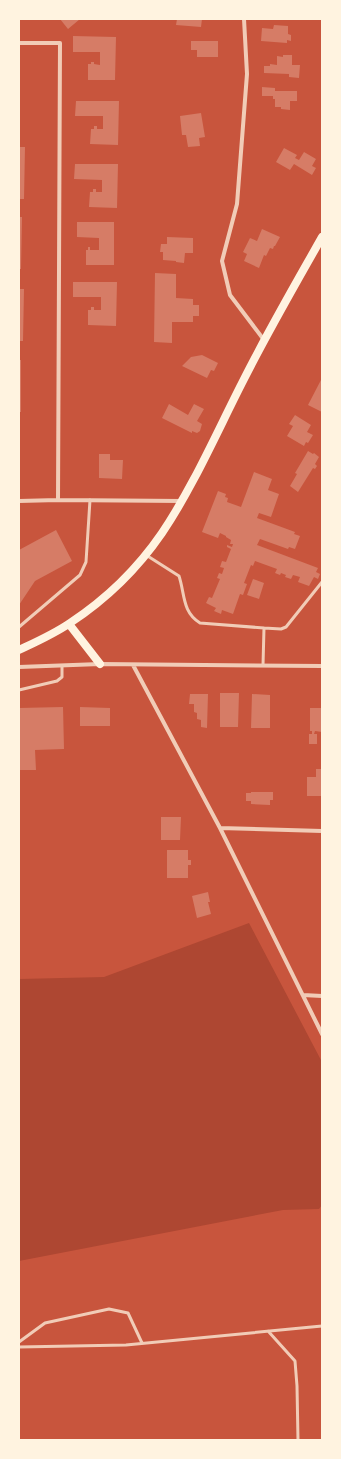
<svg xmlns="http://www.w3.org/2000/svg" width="341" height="1459" viewBox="0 0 341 1459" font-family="Montserrat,sans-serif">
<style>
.green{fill:#ae4732}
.building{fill:#d67c66}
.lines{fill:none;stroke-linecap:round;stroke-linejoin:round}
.service{stroke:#f1ccb7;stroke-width:3}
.minor{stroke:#f1ccb7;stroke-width:4}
.secondary{stroke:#fff3e0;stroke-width:8}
</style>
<rect width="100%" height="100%" fill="#c8553d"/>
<path class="green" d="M249 923 322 1062V1205L319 1209 283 1210 19 1261V979L104 977Z"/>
<path class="building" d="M60 19H80L68 29Z
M177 19H202L201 27 176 25Z
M274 25 288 26V34L291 35V41L287 40V43L261 41 262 28 273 29Z
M73 36 116 37 115 80H88V64H91V62H94V64L100 65V52H73Z
M191 41H218V57H197V50H191Z
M283 55H292V65H300L299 78 289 77V74L264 73V66H270V64L277 65V56L283 57Z
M262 87 275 88V91H297V101H290V110L281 109V107H275V99H273V96H262Z
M76 101H119L118 145 90 144 91 129H94V126H97V129H103V116H75Z
M201 113 205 137 199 138 200 146 188 147 186 135H182L180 116Z
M19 147H25L24 199H19Z
M284 148 297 155 295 158 299 160 304 152 316 159 312 166 316 168 312 175 294 164 290 170 276 162Z
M75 164H118L117 208 89 207 90 192H93V189H96V192H102V180L74 179Z
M19 217H22L21 269H19Z
M77 222H114V265H86V250H88V247H90V250H99V238L77 237Z
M262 229 280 237 275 246H274L273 249 270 248 266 256 264 255 259 268 244 261 247 254 243 252 250 238 257 241Z
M167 237 193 238V253H185L184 263 176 262V261L163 260V252H160L161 244H167Z
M155 273 176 274V298L193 299V305H199V316H193V322H172V343L154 342Z
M73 282H117L116 326 88 325V310H91V307H94V310H101V297H73Z
M19 289H24L23 341H19Z
M202 355 218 363 214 371 211 370 207 378 182 366 191 357Z
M19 360H21V412H19Z
M322 378V412L308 405Z
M169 404 188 415 194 404 204 409 197 421 202 424 200 431 197 433 192 431V433L162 418Z
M295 415 311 425 307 432 313 435 308 443 306 442 304 446 287 436 293 426 289 424Z
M308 451 313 454 314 453 319 457 315 464 317 466 315 469 313 468 298 492 290 486 297 474 295 473Z
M99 454H110V460H123L122 479 99 478Z
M254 472 272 479 268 490 279 494 271 517 259 513 257 518 295 532 294 534 300 536 295 549 289 547 288 549 260 539 257 545 318 568 316 572 320 574 318 579 314 577 309 586 298 582 300 577 293 575 291 579 285 577 286 575 281 573 280 575 275 573 277 569 255 561 253 566 251 565 244 583 247 584 243 595 240 594 233 614 222 610 221 614 214 611 216 608 206 603 209 597 212 598 220 579 217 578 219 573 222 574 224 568 220 567 222 561 226 562 231 549 227 547V545L232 547 233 544H230L231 540 226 537V536L220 533 218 538 202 532 218 491 226 494 225 497 228 498 227 502 241 507Z
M56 530 72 561 35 581 19 605V550Z
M253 579 264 583 259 599 247 595Z
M220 693H239L238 727H220Z
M190 694H208L207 728 201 727V720L197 719V713L194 712V704H189Z
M252 694 270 695V728H251Z
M63 707 64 749 35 750 36 770H19V708Z
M80 707 110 708V726H80Z
M310 708H322V732L315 731 314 734H317V744H309V734H312V731H310Z
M316 769H322V796H307V777H316Z
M251 792H273V800H270V805L251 804V801H246V793H251Z
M161 817H181L180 840H161Z
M167 850H188V860H191V865H188V878H167Z
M208 892 210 902H208L211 914 197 918 192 896Z"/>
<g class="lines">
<path class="service" d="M146 555 179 576C185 594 182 612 200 623L264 628 263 665
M19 627 80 575 86 562 90 500
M264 628 281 629 286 627 322 582
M19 690 57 681 62 677V666
M268 1331 295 1361 297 1386 298 1440
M19 1342 45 1323 109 1309 128 1313 142 1343
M19 1347 126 1345 322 1326"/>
<path class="minor" d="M244 19 247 74 237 204 222 261 230 295 264 340
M19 43H60L58 500
M19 501 58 500 182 501
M133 665 220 828 322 1034
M19 667 100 664 322 666
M220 828 322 831
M303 995 322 996"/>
<path class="secondary" d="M69 624 100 664
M19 650C36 642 54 634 70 623 105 600 138 568 162 533 193 487 217 432 242 383 267 333 295 285 322 237"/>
</g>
<rect width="341" height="1459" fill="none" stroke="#fff3e0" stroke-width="40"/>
</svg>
